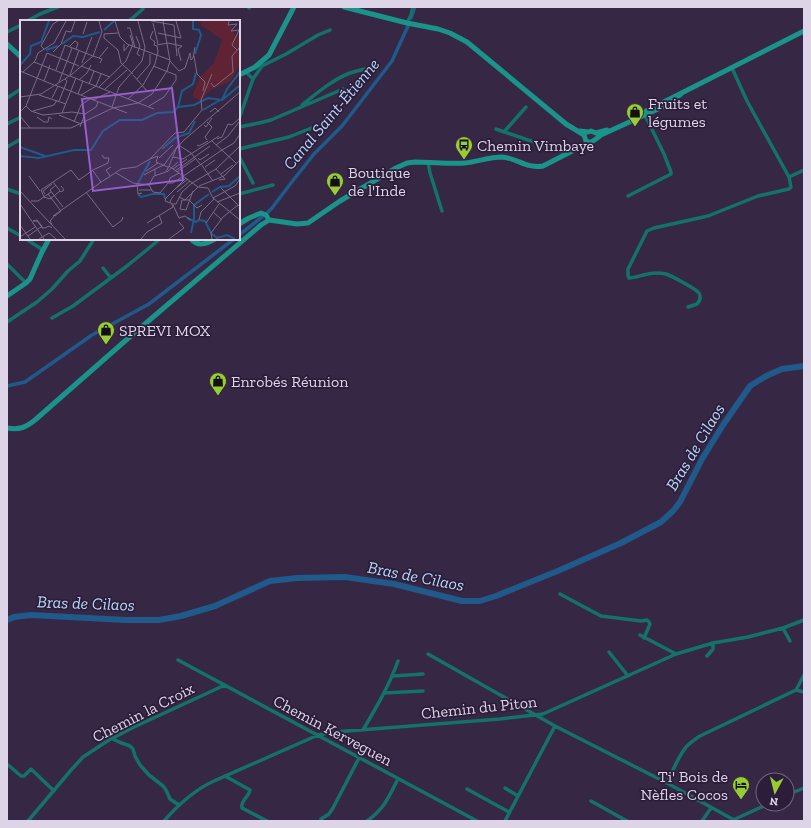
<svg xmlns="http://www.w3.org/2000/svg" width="811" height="828" viewBox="0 0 811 828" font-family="'Zilla Slab',serif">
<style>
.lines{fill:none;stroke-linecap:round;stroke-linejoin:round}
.canal{stroke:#1f5a8a;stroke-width:3.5}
.river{stroke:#1f5a8a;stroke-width:6}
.street{stroke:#13726a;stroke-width:3.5}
.secondary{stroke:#1a9389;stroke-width:5}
.labels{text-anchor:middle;stroke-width:3.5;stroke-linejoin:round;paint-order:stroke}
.poi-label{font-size:16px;fill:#ddd4e8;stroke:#2c1d3a;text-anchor:start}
.street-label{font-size:16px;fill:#ddd4e8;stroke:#2c1d3a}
.water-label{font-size:17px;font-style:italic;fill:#b3d7f9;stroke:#2c1d3a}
.inset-river{fill:none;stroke:#1f5a8a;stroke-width:2}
.inset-road{fill:none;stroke:#796c86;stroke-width:1}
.view{fill:#985ecb;fill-opacity:0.15;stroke:#985ecb;stroke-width:2}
.inset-edge{fill:none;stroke:#ddd4e8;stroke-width:2}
</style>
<rect width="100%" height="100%" fill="#362745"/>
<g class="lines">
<path class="canal" d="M411 18 415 7
M267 213 272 208 291 183 314 154 342 126 392 61 408 26
M239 235 262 217
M7 386 25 382 92 335 149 304 234 239"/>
<path class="river" d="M7 620 14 617 31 615 126 620H159L181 616 215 606 270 581 297 578 345 577 394 584 462 601H480L496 596 560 570 621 543 661 522 673 511 680 502 702 459 723 425 750 386 766 376 782 369 804 366"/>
<path class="street" d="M249 8 250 7
M27 21 40 14 58 7
M129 21 143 9 142 7
M407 23 411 15 413 7
M7 32 21 25
M253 79 262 66 286 54 318 35 330 30
M7 98 21 89
M302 105C317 93 332 80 350 73 359 70 369 68 378 66
M239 119 253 79 246 72
M7 124 21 117
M239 127 259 123 271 120 343 89
M496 129 563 152 565 155
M504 132 526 107
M7 147 21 139
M239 149 289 137 324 123
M239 156 253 183
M428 162 430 173 442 211
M789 177 804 170
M7 189 21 194
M239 194 273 185
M628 196 669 175 671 174V172L664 154 645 115
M7 228 21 236
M26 239 43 250
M7 264 26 283
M103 268 111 278
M688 307 697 304C700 301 701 297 699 293 696 289 672 276 666 274 661 273 653 273 648 274 641 275 636 278 629 278L628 275V269L647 231 654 228 708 216 758 196 789 189 791 187 789 177 747 101 732 68
M52 318 73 306 127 266 160 239
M7 322 37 302 52 289 68 271 80 261 94 239
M560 594 601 616 641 621 647 620 649 622 650 624 644 638
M783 628 790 641
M640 635 676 654
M609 652 628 676
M428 654 555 726 667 783 736 821
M707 656 713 649V643
M178 660 477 821
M393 676 423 674
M796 690 804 692
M384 693 423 691
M363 730C376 708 389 686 398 661
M111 738 119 742 130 746 133 749 135 756 140 765 149 775 163 786 166 790 170 799 179 805
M7 764 21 776H24L31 769 54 791
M225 776 250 790C249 797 240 801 242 808L267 821
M667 783C673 771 678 756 687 746 691 742 695 739 700 736L796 690 804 675
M505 788 518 796
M467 789 509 812
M787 795 804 788
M591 801 627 821
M321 819 329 814 333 808 359 758
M733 820 768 804
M28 821 72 769 83 757 109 740 134 727 225 685
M164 821C178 805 194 790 214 781L318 735 334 732 500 719 543 714 676 654 713 643 748 637 783 628 804 620
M367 821C385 808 388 798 398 779
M505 821 555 726
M702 821 711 808"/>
<path class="secondary" d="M344 7 407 23 438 29 450 33 467 42 566 124 584 135 586 141 591 143
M7 44 21 57
M239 75 255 67 269 55 294 7
M646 111 804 31
M580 131 588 132 591 131 596 133 607 130
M239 224 249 218 261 213 266 215 269 220
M191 239C198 247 206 244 215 239
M7 296 26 283 30 279 42 252 49 239
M7 428C19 430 25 428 35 420L125 341 261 225 269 220 297 224 308 223 340 201 396 168 407 163 415 162C432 162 449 164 465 163 477 162 489 157 502 157 517 158 527 169 543 166L588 143C595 141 596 139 601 135L671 103 681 94"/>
</g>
<defs>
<g id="shop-pin" transform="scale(0.9)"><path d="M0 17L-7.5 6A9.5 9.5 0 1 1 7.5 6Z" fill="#99cb35" stroke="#2c1d3a"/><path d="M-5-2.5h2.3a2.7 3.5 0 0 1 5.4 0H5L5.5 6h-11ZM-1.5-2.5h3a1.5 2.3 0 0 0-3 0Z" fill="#111"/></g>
<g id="bus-pin" transform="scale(0.9)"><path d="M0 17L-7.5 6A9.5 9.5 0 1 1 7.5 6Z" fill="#99cb35" stroke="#2c1d3a"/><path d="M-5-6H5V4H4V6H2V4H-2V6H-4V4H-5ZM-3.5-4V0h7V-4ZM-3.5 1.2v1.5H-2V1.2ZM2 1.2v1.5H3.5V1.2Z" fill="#111"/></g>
<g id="hotel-pin" transform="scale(0.9)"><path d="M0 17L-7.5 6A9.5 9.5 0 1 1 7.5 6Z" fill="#99cb35" stroke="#2c1d3a"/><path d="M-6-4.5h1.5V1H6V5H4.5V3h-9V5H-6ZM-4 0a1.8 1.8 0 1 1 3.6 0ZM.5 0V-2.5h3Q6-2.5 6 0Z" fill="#111"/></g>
</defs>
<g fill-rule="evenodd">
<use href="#shop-pin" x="635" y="112"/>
<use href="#bus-pin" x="464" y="145"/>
<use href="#shop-pin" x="335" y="181"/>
<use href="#shop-pin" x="106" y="330"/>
<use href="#shop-pin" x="218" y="381"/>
<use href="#hotel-pin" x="741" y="785"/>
</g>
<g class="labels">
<g class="poi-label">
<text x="648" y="109">Fruits et<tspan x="648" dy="18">légumes</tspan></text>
<text x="477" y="151">Chemin Vimbaye</text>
<text x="348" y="178">Boutique<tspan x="348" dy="18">de l'Inde</tspan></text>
<text x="119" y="336">SPREVI MOX</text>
<text x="231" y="387">Enrobés Réunion</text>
<text x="728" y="782" text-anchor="end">Ti' Bois de<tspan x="728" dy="18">Nèfles Cocos</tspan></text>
</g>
<g class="street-label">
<text transform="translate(479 707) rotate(-6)" y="6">Chemin du Piton</text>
<text transform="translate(143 712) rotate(-27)" y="6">Chemin la Croix</text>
<text transform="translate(333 730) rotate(28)" y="6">Chemin Kerveguen</text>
</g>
<g class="water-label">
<text transform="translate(331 114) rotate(-50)" y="6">Canal Saint-Étienne</text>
<text transform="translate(695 447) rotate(-59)" y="6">Bras de Cilaos</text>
<text transform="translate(416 576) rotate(11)" y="6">Bras de Cilaos</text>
<text transform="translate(86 603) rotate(2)" y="6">Bras de Cilaos</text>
</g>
</g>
<g transform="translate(20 20)">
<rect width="220" height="220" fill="#362745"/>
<path d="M180 1H205L211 5 216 17 220 12V43L211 61 191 70 180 81 172 76 180 57 194 43 202 20 181 5Z" fill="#602333"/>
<path class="inset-river" d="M173 1V9L179 10 181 15 175 34M84 10 94 1M42 24 53 16 63 17 80 12M26 30 38 26M0 45 10 34 11 26 21 22 29 1M202 80 219 66M158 87 174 85 188 78 202 80 207 69 220 52M183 90 200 80M0 127 25 136M142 129 155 118 169 113 175 101M0 136 19 138 54 130H71L83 111 100 100H122L137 93 153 92 158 87 162 71 173 64 176 53M118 163 130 141M192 172 200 167 209 166 220 156M118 174 121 177 133 174M133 174H144L145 179M167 198 176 202 179 200M179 200 185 201 191 213M171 213 174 199V185L189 174M191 213 197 218 207 215 215 219"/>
<path class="inset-road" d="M95 1 100 17 107 24 150 40M131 1 154 5M143 1 150 41 159 51 165 48 170 33 171 40 173 38 175 27M209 1 208 5 217 4 211 11 219 10 212 25 217 30M133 3 138 24M154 5 157 36M107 8H110L115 28M138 13 161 18 156 1M63 14 67 2M84 14V18L98 30 101 43 113 54M84 14 98 13M116 16 120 26 117 34 120 36M104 24V31L109 25M45 25 73 36M137 25 148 23 162 26 158 29 161 41M49 27 55 21 58 23 56 29M24 29 21 26 33 4 38 1M33 32 41 24 46 11 51 12 55 1M73 36 82 39 80 43M174 36 177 54 185 62 183 71M79 38 88 27M14 42 49 56M62 43 72 17M61 46 90 57M133 46 156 55M36 50 45 25M0 51 34 65M3 52 15 41 18 33 34 23 46 1M50 55 59 30M113 55 127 71M50 56 134 89M117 59 130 44V34M59 60 67 53 71 45M24 61 30 45M39 62 52 28M191 63 194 67 213 52 212 36 220 27M69 64 74 51M35 65 107 93M76 66 81 54M79 67 106 41 113 24 110 15M85 69 107 50M58 74 63 61M19 75 46 84M61 75 76 66M0 77 21 74 51 55 73 36 82 12 79 1M32 78 38 66M108 79 123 65 135 44 138 31 137 26 134 25 135 22 130 18 133 11M73 80 90 72M39 81 47 61 45 59M6 86 11 91 23 95 52 92 65 94M129 86 144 77 156 60V55M92 87 99 67 122 41 125 27 118 1M13 91 34 85 37 80M0 92 6 86 27 33 59 46M190 92 195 88 199 92M42 93 56 58M39 95 61 104M0 96 10 108M17 97 24 102H28L29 97 32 99M54 102 61 85 70 79M187 102 192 107 185 117 187 120M184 105 186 107 192 98M60 107 65 94 76 87 78 82M0 108H51L93 88 118 83 132 74 147 51 150 41M197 119 202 117 208 104 212 105 220 98M192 121 216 143M177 125 179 126 188 121M196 125 208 116 220 101M160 126 171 133 180 144M202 130 214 123 220 114M153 137 163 139 199 116M139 138 153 125M178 138 180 140 189 134M130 139 138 136 136 142 148 147M181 144 193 161M149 146 156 129 164 120 220 72M149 146 178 167M185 147 195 140M153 149 167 139M196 149 205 159 199 160M73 151 81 162M126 151 138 143M155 151 190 126M147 152 158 142M157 152 175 139M96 153 113 163 129 165 134 156 146 152 149 146M201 154 213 145M124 155 135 149M135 155V149L144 145 159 124M9 156 20 171M90 156 86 150 91 147M86 159 101 149 116 147 130 139 155 113 164 112 182 90 181 80 192 54M33 162 41 172 44 170 41 166M149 163 150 158 159 153M172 163 196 149 220 126M117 164 118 174 122 173M36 165 30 170 43 187M129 165 133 172 140 173 148 163H153L202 130M179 166 204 156 220 140M178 167 188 168 193 178 220 200M201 168 220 187M155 169 168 159M119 170H132M0 171 45 219M66 172 93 207 102 200 103 197M157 172 170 161M25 174 23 171 32 164M28 174 41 191 35 196M24 177 21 170 51 150 59 160 73 150 88 143 89 138H84L82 135M24 177 30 179 40 171M159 177 165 180 178 167M193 178 215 166 220 159M170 180H162L160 189 166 190 173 171M11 181H18L31 172M170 181 177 188 182 185M197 182 220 173M150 183 145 181 146 178 166 158M0 184 24 219M152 184H156L162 172 172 163M153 185 159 198 165 196 171 200M193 192 202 200M33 196 87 158M179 200 181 192 194 179M127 203 153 187 150 181 154 175M186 203 199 184M0 205 10 219M32 205 30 201 35 195M21 206 17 201H13L17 200 21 205M23 208 21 205 22 208H25L29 206 32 208M8 216 21 207M0 217 15 207M19 219 29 213 36 219M121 219 127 212 142 203 139 195M149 219 164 208 159 202M192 219 191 213 203 197 218 185"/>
<path class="view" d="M152 68 163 160 73 171 62 79Z"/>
<rect width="220" height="220" class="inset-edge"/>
</g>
<rect width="811" height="828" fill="none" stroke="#ddd4e8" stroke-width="16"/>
<g transform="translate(775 792) rotate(187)"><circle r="19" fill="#2c1d3a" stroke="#736680"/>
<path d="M0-3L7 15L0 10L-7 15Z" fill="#99cb35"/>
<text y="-6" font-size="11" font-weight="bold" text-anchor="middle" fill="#ddd4e8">N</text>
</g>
</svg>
